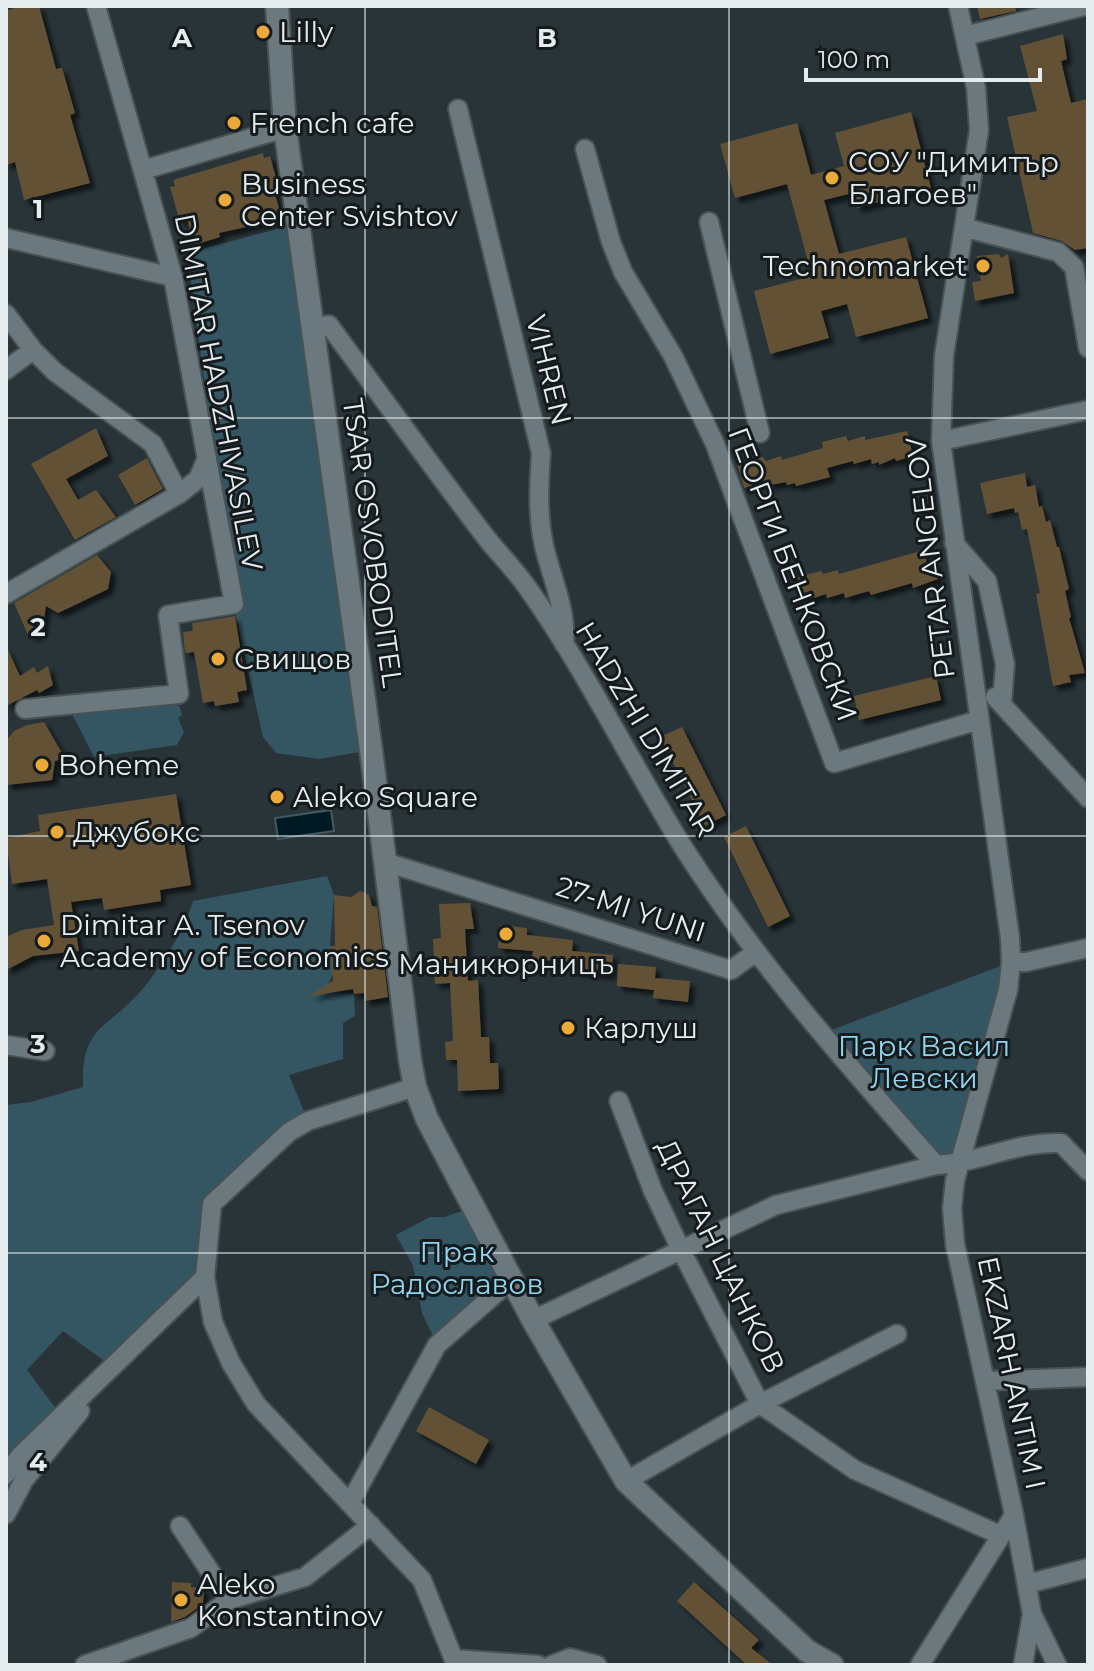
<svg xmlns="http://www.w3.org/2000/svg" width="1094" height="1671" viewBox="0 0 1094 1671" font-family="Montserrat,sans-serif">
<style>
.green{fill:#345663}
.water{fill:#001a23;stroke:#455960;stroke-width:2}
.building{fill:#645136;filter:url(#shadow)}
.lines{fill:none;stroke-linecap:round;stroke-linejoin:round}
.minor-casing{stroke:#485255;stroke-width:22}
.tertiary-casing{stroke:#485255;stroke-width:26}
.minor{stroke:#6b787d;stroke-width:18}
.tertiary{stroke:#6b787d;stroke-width:22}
.grid{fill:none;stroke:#e5edef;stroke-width:2;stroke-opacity:0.55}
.poi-dot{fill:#eba93a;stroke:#151a1c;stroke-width:3}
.labels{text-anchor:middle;stroke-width:6;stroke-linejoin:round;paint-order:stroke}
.poi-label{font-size:28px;fill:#e5edef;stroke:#151a1c;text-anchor:start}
.street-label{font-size:28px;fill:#e5edef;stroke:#151a1c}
.park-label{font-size:28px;fill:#90d4ee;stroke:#151a1c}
.grid-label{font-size:26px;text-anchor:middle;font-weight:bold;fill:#e5edef;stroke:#151a1c;stroke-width:6;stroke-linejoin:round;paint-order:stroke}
</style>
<defs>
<filter id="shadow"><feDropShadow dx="5" dy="5" stdDeviation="2" flood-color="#0009"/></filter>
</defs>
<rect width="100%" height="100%" fill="#283438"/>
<path class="green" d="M288 226 371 750 319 759 276 753 263 737 236 616 187 253Z
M174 704 180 707 182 715 178 718 184 732 177 745 94 757 71 712Z
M327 876 334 895 330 946 336 966 329 983 330 992 354 994 355 1016 343 1023V1059L289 1075 308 1121 212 1204 205 1277 110 1365 63 1331 27 1370 60 1414 6 1474V1105L31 1102 83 1087C81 1026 106 1030 140 992 160 969 185 929 193 901Z
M1011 962 960 1164 936 1165 821 1034Z
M473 1207 512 1279 437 1345 422 1313 413 1266 396 1235 430 1217H445Z"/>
<path class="water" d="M331 810 334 831 278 839 275 818Z"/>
<path class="building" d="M21 6H39L56 69 62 68 75 113 70 115 90 183 24 200 15 162 6 165V11Z
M977 6H1015L1016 11 980 19Z
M1063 34 1067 59 1061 61 1071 103 1088 99V248L1075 250 1062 241 1033 233 1007 117 1037 111 1020 46Z
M911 112 931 188 857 208 853 193 824 200 839 254 906 237 928 318 856 337 847 304 821 311 829 338 770 354 754 291 812 276 787 184 735 198 720 144 797 123 811 175 844 166 835 133Z
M263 153 264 158 270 156 279 189 274 191 282 219 219 233 220 237 194 245 187 219 180 222 170 187 175 186 173 180Z
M999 254 1001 258 1008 254 1014 293 975 301 972 282 981 281 977 256Z
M96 428 108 456 66 479 78 500 96 490 116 517 75 540 31 464Z
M907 431 913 456 896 461 895 458 879 465V462L872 464 871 459 854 464 853 461 827 468 830 477 796 486 795 483 787 485 786 482 770 485 769 481 744 488 737 464 763 457 766 461 781 456 782 460 823 448 822 442 846 436 848 441 865 436V440Z
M147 458 163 489 135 505 118 475Z
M1025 473 1027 487 1035 485 1039 507 1042 506 1046 522 1050 520 1057 547H1059L1069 589 1065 591 1071 617 1069 618 1085 673 1069 675 1071 682 1053 686 1036 594 1040 593 1027 529 1022 530 1018 512 1015 513 1014 508 987 514 980 483Z
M924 550 927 564 935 561 938 579 913 588 912 583 871 595 869 591 845 598 844 593 827 598 826 594 802 602 797 577 821 571 823 574 838 570 839 574Z
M97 555 111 572 108 589 58 613 46 606 42 631 36 636 28 635 14 603Z
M235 616 247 690 237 692 239 702 215 706 214 701 203 703 194 652 185 653 183 632 193 631 192 623Z
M6 646 20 676 34 667 37 673 48 666 53 685 39 693 37 690 6 706Z
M936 676 941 700 859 720 854 696Z
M44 722 65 758 55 761 52 780 6 785V741L14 731 27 725Z
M682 727 726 815 705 826 660 737Z
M176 794 191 885 160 890 161 901 104 910 102 898 71 902 79 951 33 956 6 970V937L22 930 54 925 47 879 12 884 6 838 40 831 38 815Z
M746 826 790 916 768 927 724 837Z
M360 891 369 895 372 906 377 907 388 997 365 1001 364 993 354 994 353 989 309 996 333 981 330 946H335L334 895 351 897Z
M470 903 474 929H465L468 981 478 980 481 1037H489L490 1063H498L499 1089 458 1091 457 1060H446L445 1042 453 1041 450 983 435 984 433 939 441 938 439 904Z
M500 925 527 928V935L573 940 572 951 613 955 611 975 576 971 577 963 532 959 533 951 498 948Z
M618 964 656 967 655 978 690 981 688 1002 653 998 654 990 617 986Z
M429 1407 489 1440 476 1464 416 1431Z
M172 1582 191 1583V1587L204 1588 203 1604 185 1617 171 1622Z
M694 1582 759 1640 751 1648 773 1665H747L677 1601Z"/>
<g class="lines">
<g class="minor-casing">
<path id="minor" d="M965 36 1084 6
M458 109 541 453C539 486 537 513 544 546 552 579 567 610 564 644
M585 149 611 242 623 272 673 356 715 444 834 763 979 720
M143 170 285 128
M709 222 760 433
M966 228 1058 252 1074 267 1088 348
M6 238 173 277
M6 314 33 350 55 372 153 444 179 494
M313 327 329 325C382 397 434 470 488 540 501 556 515 570 527 587 585 669 630 761 683 847 756 962 846 1063 936 1165
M6 370 33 350
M941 441 1088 410
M954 543 987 581 1005 664 1002 704
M6 594 179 494 198 479 207 458
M995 697 1088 798
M25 709 179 694 168 615 234 604 173 277 96 6
M385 862 731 970 756 952
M1011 962H1026L1088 948
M6 1045 45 1051
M415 1087 308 1121 289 1132 212 1204 205 1277 213 1322 231 1363 256 1404 422 1580 456 1665
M619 1101 653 1191 681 1250 760 1404 855 1470 1000 1535
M533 1320 776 1205 936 1165C979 1163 1018 1141 1061 1143L1088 1171
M985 1381 1088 1377
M6 1474 20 1456 205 1277
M626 1481 760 1404 897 1334
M350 1503 437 1345 512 1279
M6 1514 24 1480 80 1411
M1014 1515 1032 1614 1023 1665
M180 1526 229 1600 305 1577 371 1525
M1027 1584 1088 1568
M1032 1614 1057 1665
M454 1659 538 1665
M85 1665 191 1628 229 1600
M552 1665 570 1658 597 1665
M920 1665 1014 1515 955 1244 952 1208 955 1180 1008 990 1011 962 1010 938 941 441 944 356 979 130 976 88 958 6"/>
</g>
<g class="tertiary-casing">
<path id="tertiary" d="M277 6 285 128 371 750 410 1060 415 1087 427 1119 533 1320 626 1481 807 1651 832 1665"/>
</g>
<use href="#minor" class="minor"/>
<use href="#tertiary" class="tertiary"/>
</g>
<path class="grid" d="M365 6V1665M729 6V1665M6 418H1088M6 836H1088M6 1253H1088"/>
<g class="poi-dot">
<circle cx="263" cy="32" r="8"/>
<circle cx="234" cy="123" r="8"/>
<circle cx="832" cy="178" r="8"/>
<circle cx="225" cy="200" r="8"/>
<circle cx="983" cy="266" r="8"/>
<circle cx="218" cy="659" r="8"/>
<circle cx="42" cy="765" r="8"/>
<circle cx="277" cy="797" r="8"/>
<circle cx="57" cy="832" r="8"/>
<circle cx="506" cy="934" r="8"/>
<circle cx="44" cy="941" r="8"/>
<circle cx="568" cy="1028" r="8"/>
<circle cx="181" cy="1600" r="8"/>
</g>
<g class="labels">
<g class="poi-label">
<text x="279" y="42">Lilly</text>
<text x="250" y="133">French cafe</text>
<text x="848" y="172">СОУ "Димитър<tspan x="848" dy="32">Благоев"</tspan></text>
<text x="241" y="194">Business<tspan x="241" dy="32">Center Svishtov</tspan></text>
<text x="967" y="276" text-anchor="end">Technomarket</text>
<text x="234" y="669">Свищов</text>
<text x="58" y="775">Boheme</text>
<text x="293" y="807">Aleko Square</text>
<text x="73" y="842">Джубокс</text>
<text x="60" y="935">Dimitar A. Tsenov<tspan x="60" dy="32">Academy of Economics</tspan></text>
<text x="506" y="974" text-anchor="middle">Маникюрницъ</text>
<text x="584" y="1038">Карлуш</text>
<text x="197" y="1594">Aleko<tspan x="197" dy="32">Konstantinov</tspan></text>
</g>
<g class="street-label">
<text transform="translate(549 370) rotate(76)" y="10">VIHREN</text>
<text transform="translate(219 392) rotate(79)" y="10">DIMITAR HADZHIVASILEV</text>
<text transform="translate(373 543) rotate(82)" y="10">TSAR OSVOBODITEL</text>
<text transform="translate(930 558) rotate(-97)" y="10">PETAR ANGELOV</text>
<text transform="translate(793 574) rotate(69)" y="10">ГЕОРГИ БЕНКОВСКИ</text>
<text transform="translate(646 729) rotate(59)" y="10">HADZHI DIMITAR</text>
<text transform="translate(631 909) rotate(18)" y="10">27-MI YUNI</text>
<text transform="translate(721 1256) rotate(64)" y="10">ДРАГАН ЦАНКОВ</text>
<text transform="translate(1012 1373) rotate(78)" y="10">EKZARH ANTIM I</text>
</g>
<g class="park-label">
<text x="924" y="1056">Парк Васил<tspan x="924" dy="32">Левски</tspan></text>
<text x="457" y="1262">Прак<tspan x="457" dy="32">Радославов</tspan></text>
</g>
</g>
<g class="grid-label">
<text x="182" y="47">A</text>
<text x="547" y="47">B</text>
<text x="38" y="218">1</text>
<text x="38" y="636">2</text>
<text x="38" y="1053">3</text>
<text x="38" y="1471">4</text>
</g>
<rect width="1094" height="1671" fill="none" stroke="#e5edef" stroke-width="16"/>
<path d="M806 68v12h234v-12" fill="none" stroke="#e5edef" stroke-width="4"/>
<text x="818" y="68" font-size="24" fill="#e5edef" stroke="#151a1c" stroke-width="6" paint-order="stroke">100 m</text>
</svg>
